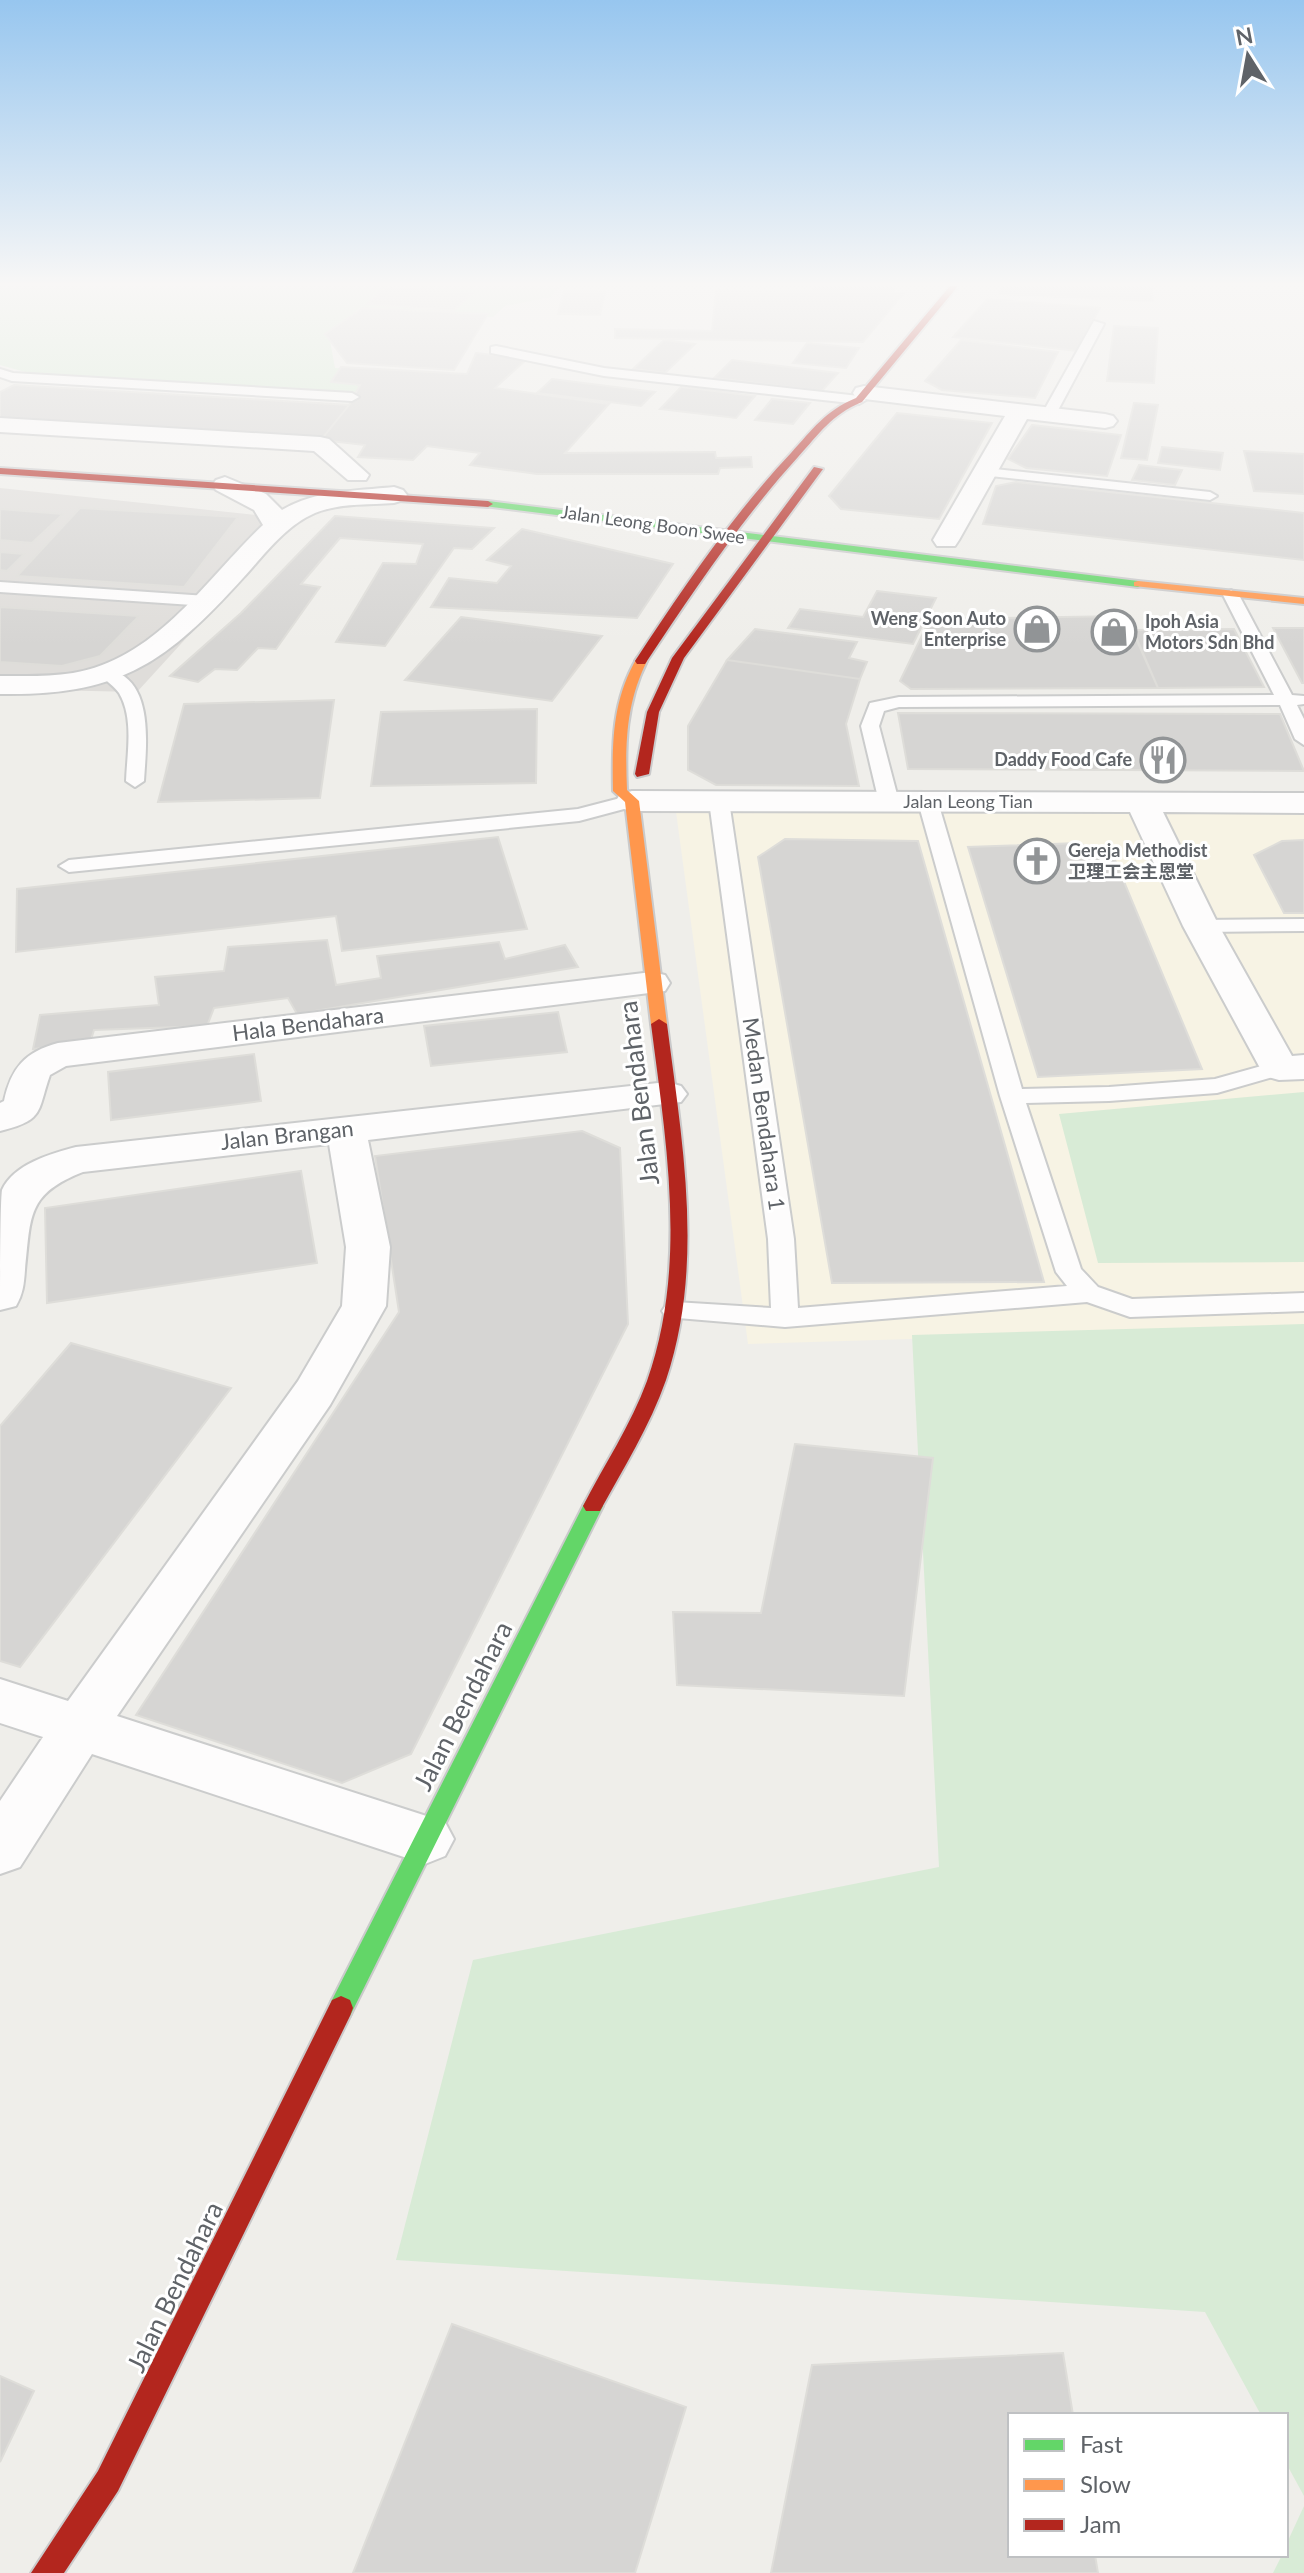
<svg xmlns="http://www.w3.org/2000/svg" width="1304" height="2573" viewBox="0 0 1304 2573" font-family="Lato,'Noto Sans SC',sans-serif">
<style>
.commercial{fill:#f7f3e4}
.industrial{fill:#dfddda}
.green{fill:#d8ebd6}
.building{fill:#d6d5d3;stroke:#deddd9;stroke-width:2}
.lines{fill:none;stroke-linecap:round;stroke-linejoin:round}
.lane-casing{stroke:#cbcccc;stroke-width:4}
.street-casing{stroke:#cbcccc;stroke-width:4}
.fast-casing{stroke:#cacacb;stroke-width:4}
.slow-casing{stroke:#cacacb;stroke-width:4}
.jam-casing{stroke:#cacacb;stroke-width:4}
.lane{fill:#fdfcfc;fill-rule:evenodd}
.street{fill:#fdfcfc;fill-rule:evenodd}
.fast{fill:#63d668;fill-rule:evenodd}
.slow{fill:#ff974d;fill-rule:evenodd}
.jam{fill:#b3261e;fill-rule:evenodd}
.labels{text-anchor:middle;stroke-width:6;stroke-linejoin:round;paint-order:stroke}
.far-street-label{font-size:18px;fill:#5f6368;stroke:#fff}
.far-poi-label{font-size:18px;font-weight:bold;fill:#5f6368;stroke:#fff;text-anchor:end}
.street-label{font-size:22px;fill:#5f6368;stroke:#fff}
.near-street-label{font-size:26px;fill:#5f6368;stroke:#fff}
</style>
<rect width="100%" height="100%" fill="#efeeea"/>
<path class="commercial" d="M674 797 1304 798V1327L748 1344Z"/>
<path class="industrial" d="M0 488 295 519 137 692 0 689Z"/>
<path class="green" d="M0 286H559L551 297 505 306 493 317 360 308 329 335 335 368 373 370 354 394 29 373 0 365Z
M1304 1092V1262L1098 1263 1059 1114Z
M1304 1324V2496L1286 2463V2415H1261L1205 2312 396 2260 473 1960 939 1867 912 1335Z
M1304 2506V2573H1273L1282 2555H1286V2545Z"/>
<path class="building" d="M388 286 473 293 454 311 367 304Z
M814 286H898L894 291H813Z
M1001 286H1151L1153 301 1000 294Z
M716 290 904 293 863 342 615 338V329L712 331Z
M564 291 605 292 600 315 558 314Z
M987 299 1100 308 1077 351 953 337Z
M363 308 488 314 454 370 347 363 325 334Z
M1114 326 1158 328 1154 383 1107 381Z
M664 340 695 344 665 373 633 369Z
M961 340 1058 352 1035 398 942 390 925 381Z
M807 343 859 348 846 368 793 363Z
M476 353 527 359 495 388 609 404 565 453 715 452 716 458 751 457 752 467 720 468 718 474H537L470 465 480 453 427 446 413 460 358 457 365 445 321 440 349 405 360 385 331 382 341 367 467 374Z
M732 360 838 373 822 391 714 378Z
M552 379 655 392 641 406 537 393Z
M14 385 349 405 321 440 0 420V392Z
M681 387 755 396 736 418 660 409Z
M772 399 810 403 793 424 755 420Z
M1134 403 1158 405 1147 460 1121 458Z
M897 413 992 423 939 519 841 509 829 496Z
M1032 425 1121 435 1107 476 1026 468 1008 459Z
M1162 447 1223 453 1220 470 1158 463Z
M1244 451 1304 454V494L1254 491Z
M1139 465 1182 470 1175 485 1132 480Z
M1016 482 1304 513V560L983 524 996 486Z
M80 508 238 517 184 587 17 576Z
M0 509 63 514 32 543 0 540Z
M335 516 494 528 472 549 454 548 385 646 336 642 383 563 416 564 423 544 340 538 301 584 320 587 276 649 258 648 237 670 215 669 198 682 170 676 241 613Z
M522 529 673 564 637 618 431 607 449 578 497 583 511 566 487 560Z
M0 552 24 554 7 571 0 570Z
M877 591 936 598 913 644 788 628 800 609 863 617Z
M0 607 139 616 100 656 62 666 0 662Z
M1126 616 1158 688 911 689 900 681 930 619Z
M461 617 602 636 552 701 405 680Z
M1273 628H1304V683H1302Z
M755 629 857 642 849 658 867 662 860 679 727 660Z
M1234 629 1264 687 1158 688 1133 630Z
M727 660 860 679 846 724 859 786 716 785 688 770V726Z
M334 700 320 798 158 802 184 704Z
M537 709 536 783 371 786 381 712Z
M898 713 1280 714 1304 771 908 769Z
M498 837 527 929 342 951 336 916 16 952 17 889Z
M785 839 918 841 1044 1282 832 1283 758 857Z
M1304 840V913H1284L1254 855 1282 841Z
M1079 843 1115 860 1202 1069 1038 1077 968 847Z
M327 940 336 985 381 978 377 956 499 942 505 959 565 945 578 967 297 1014 288 998 214 1008 207 1026 94 1030 90 1043 33 1049 40 1015 159 1005 155 977 224 971 228 947Z
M558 1012 567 1052 431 1066 424 1026Z
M254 1054 261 1101 111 1120 108 1072Z
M582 1131 620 1148 628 1324 411 1754 342 1783 136 1715 399 1312 375 1156Z
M301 1171 317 1263 47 1303 45 1208Z
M71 1343 231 1388 20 1667 0 1661V1426Z
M795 1444 933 1458 904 1696 677 1685 673 1612 761 1613Z
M452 2324 686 2407 635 2573H353Z
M1063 2353 1073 2415H1010V2555H1095L1098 2573H771L812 2365Z
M0 2376 34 2391 0 2462Z"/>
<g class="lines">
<g class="lane-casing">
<path id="lane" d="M1094 321 1104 324 1056 414 1044 417 1042 414Z
M496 346 604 368 859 396 866 400 859 404 604 376 491 353V347Z
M0 369 13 373 352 393 359 397 352 401 12 381 0 377Z
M986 468 1210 492 1217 496 1210 500 981 475 979 472Z
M0 582 207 596 215 601 207 606 0 592Z
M1231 590 1239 595 1292 695 1304 696V704L1297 705 1304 719V745L1295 739 1280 705 899 707 884 711 879 726 899 802 889 808 879 802 861 726 870 703 899 697 1274 695 1223 595Z
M110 670C155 681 146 747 144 781L135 787 126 781C127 753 134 718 119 693 114 686 107 682 101 675Z
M632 795 639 797 642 801 639 805 579 821 69 872 59 866 69 860 578 809Z
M719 795 729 801 794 1239 798 1308 1067 1286 1056 1272 1000 1096 918 802 928 796 938 802 1022 1089 1109 1087 1215 1079 1279 1061 1287 1063 1290 1068 1287 1073 1217 1093 1109 1101 1026 1103 1081 1269 1098 1287 1132 1299 1304 1293V1311L1130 1317 1087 1302 785 1327 666 1317 662 1311 666 1305 675 1302 771 1308 768 1239 709 801Z
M1304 919V931L1201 932 1191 926 1201 920Z"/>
</g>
<g class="street-casing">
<path id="street" d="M864 386 1105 414 1113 416 1117 421 1113 426 1105 428 1027 419 959 540 955 546H937L933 540 1005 416 856 398 853 393 856 388Z
M0 418 320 437 329 439 369 475 366 480H348L314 451 0 432Z
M225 477 266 494 282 510C316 490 355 491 394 487L403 490 407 495 403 500 394 503C368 505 339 503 315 513 285 526 265 554 243 578 165 664 119 696 0 694V676C25 676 49 677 73 673 157 659 206 579 263 525L254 510 216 490 212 485 216 480Z
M632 791 1304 793V813L1163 812 1219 926 1292 1056 1304 1055V1079L1279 1080 1265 1076 1260 1068 1183 926 1130 812 632 811 620 808 616 801 620 794Z
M652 972 665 975 670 983 665 991 66 1066 50 1075C37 1112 45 1120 0 1131V1103L4 1101C11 1068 25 1052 58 1043Z
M667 1082 681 1086 687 1094 681 1102 368 1140 390 1247 386 1306 330 1405 117 1716 445 1822 454 1839 445 1856 425 1864 92 1754 20 1867 0 1874V1801L43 1737 0 1723V1679L68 1701 298 1381 342 1306 346 1247 329 1144 83 1172C27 1194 31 1215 25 1270 24 1284 23 1294 16 1306L0 1310C0 1290 0 1203 2 1190 14 1164 50 1154 76 1147Z"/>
</g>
<g class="fast-casing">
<path id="fast" d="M488 501 1138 581 1144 584 1138 587 484 506 483 504Z
M593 1498 600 1501 603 1506 350 2016 341 2020 332 2016 329 2008 332 2000 583 1506 586 1501Z"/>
</g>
<g class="slow-casing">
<path id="slow" d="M1138 581 1304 598V604L1134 586V582Z
M641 657 647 661C626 703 625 744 627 790L639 801 667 1024 659 1029 651 1024 625 802 613 791C612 744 612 700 637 658Z"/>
</g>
<g class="jam-casing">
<path id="jam" d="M950 286H958L862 402C831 415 820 433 798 457 740 521 693 592 645 664H637L635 661C683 588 731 517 791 453 813 429 825 411 856 398Z
M814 467 823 469 684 658 659 712 649 774 637 777 635 774 647 712 672 658Z
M0 468 488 501 493 504 488 507 0 474Z
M659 1019 667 1024C682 1142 705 1264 666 1380 650 1426 623 1469 600 1511H586L583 1506C604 1465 631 1425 647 1381 688 1265 666 1142 651 1024Z
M341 1996 350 2000 353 2008 350 2016 118 2491 64 2573H31L98 2471 332 2000Z"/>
</g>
<use href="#lane" class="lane"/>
<use href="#street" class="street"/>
<use href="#fast" class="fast"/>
<use href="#slow" class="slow"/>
<use href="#jam" class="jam"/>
</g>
<linearGradient id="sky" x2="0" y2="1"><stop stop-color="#97c6ef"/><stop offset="0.44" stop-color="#f8f7f6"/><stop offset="1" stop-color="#f8f7f6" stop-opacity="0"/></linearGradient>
<rect width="1304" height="646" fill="url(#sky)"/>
<defs>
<g id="shop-ring" transform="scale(2.3)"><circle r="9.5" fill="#fff" stroke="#919496" stroke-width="1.5"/><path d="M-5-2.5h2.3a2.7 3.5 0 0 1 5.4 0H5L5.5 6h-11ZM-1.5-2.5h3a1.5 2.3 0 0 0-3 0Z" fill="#919496"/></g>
<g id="restaurant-ring" transform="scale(2.3)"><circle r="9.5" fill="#fff" stroke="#919496" stroke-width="1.5"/><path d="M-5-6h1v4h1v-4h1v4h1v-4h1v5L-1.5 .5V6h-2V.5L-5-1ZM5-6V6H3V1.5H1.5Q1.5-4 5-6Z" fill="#919496"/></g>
<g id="church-ring" transform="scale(2.3)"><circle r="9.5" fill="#fff" stroke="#919496" stroke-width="1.5"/><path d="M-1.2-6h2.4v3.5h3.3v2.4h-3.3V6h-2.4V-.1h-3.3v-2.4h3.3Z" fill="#919496"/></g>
</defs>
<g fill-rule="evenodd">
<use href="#shop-ring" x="1037" y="629"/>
<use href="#shop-ring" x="1114" y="632"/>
<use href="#restaurant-ring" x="1163" y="760"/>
<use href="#church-ring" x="1037" y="861"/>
</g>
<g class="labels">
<g class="far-street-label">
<text transform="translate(653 525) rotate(8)" y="6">Jalan Leong Boon Swee</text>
<text x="968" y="808">Jalan Leong Tian</text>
</g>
<g class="far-poi-label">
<text x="1006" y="625">Weng Soon Auto<tspan x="1006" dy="21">Enterprise</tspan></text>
<text x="1145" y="628" text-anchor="start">Ipoh Asia<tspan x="1145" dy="21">Motors Sdn Bhd</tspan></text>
<text x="1132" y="766">Daddy Food Cafe</text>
<text x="1068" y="857" text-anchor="start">Gereja Methodist<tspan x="1068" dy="21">卫理工会主恩堂</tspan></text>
</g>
<g class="street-label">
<text transform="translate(308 1024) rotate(-7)" y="8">Hala Bendahara</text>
<text transform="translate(764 1114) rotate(82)" y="8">Medan Bendahara 1</text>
<text transform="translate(287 1135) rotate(-6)" y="8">Jalan Brangan</text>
</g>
<g class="near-street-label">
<text transform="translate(639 1093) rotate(-97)" y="9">Jalan Bendahara</text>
<text transform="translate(463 1706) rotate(-63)" y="9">Jalan Bendahara</text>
<text transform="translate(175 2287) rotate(-64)" y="9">Jalan Bendahara</text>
</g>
</g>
<rect x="1008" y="2413" width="280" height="144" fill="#ffffff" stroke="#bfc1c3" stroke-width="2"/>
<rect x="1024" y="2439" width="40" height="12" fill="#63d668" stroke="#bfc1c3" stroke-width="2"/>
<text x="1080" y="2453" font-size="24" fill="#5f6368">Fast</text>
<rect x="1024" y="2479" width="40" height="12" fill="#ff974d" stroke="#bfc1c3" stroke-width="2"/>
<text x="1080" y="2493" font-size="24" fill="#5f6368">Slow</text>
<rect x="1024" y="2519" width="40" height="12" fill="#b3261e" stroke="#bfc1c3" stroke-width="2"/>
<text x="1080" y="2533" font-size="24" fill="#5f6368">Jam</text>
<g transform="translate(1248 56) rotate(349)" stroke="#ffffff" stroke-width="6" paint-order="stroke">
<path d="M0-6L14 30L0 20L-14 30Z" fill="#5f6368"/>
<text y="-12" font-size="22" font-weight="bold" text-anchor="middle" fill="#5f6368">N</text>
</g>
</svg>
